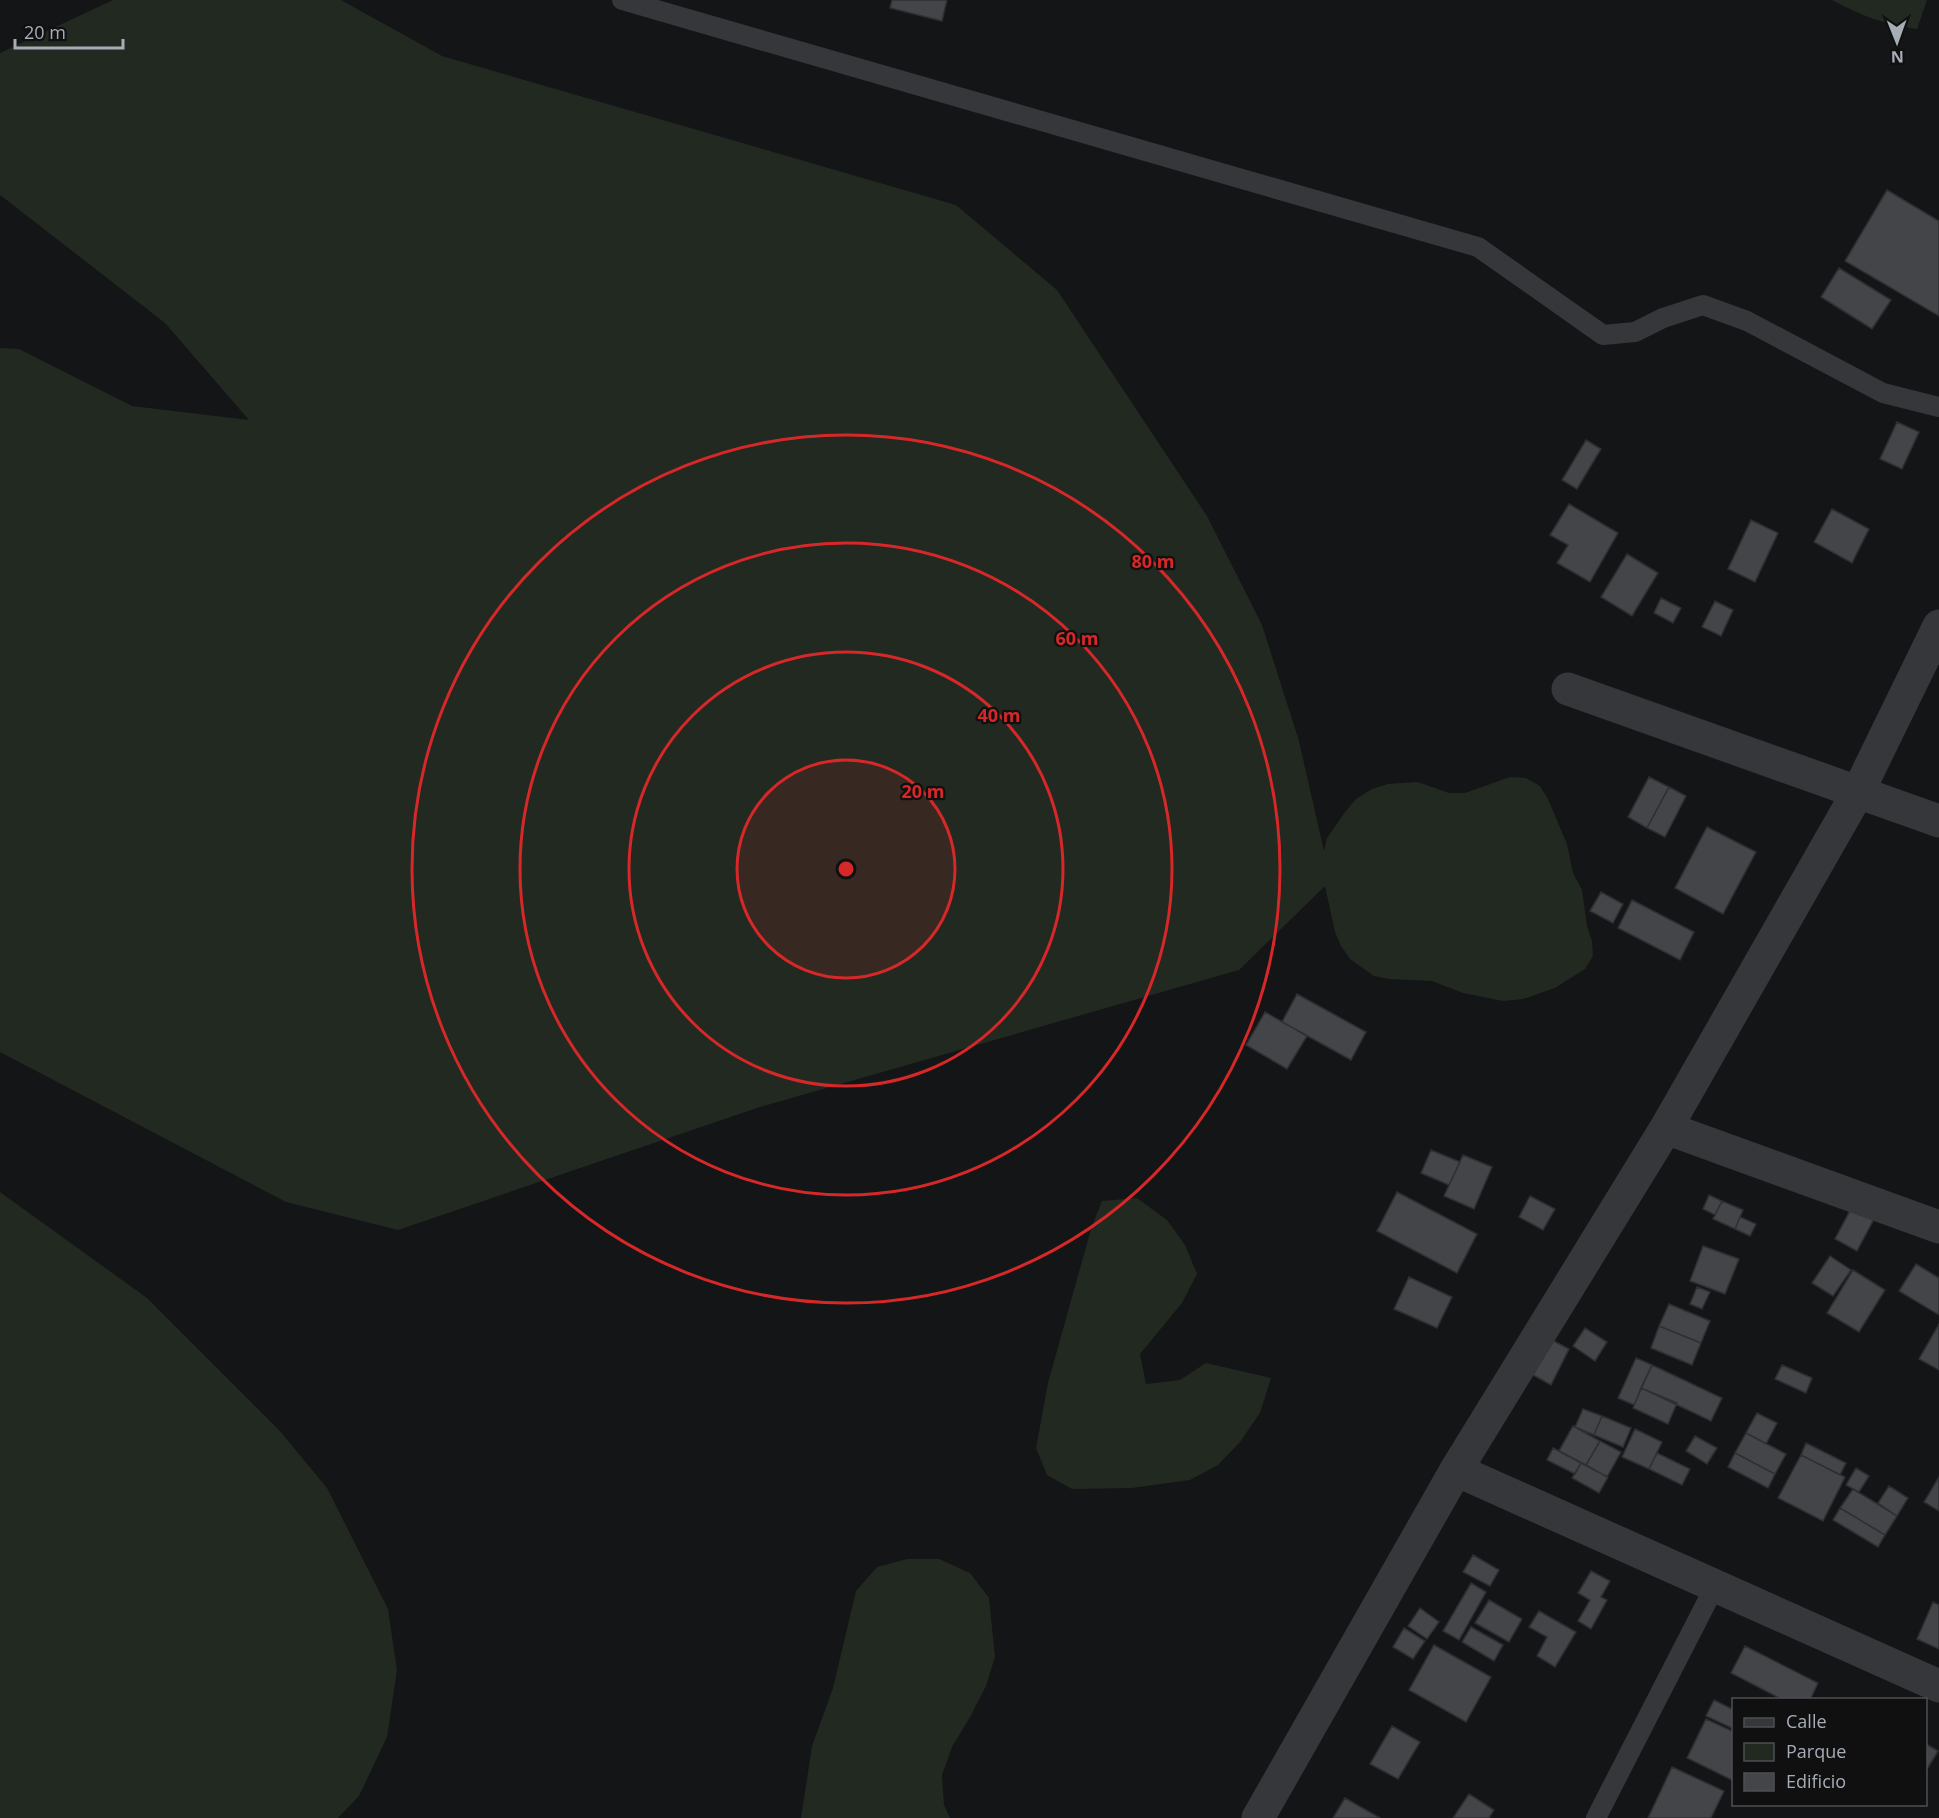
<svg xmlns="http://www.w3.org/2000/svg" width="1939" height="1818" viewBox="0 0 1939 1818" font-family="'Open Sans',sans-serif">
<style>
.green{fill:#212921}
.building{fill:#434549;stroke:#2e2f32;stroke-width:1.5}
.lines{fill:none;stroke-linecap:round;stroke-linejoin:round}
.lane{stroke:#35373b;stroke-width:20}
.street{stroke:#35373b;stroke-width:33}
.ring{fill:none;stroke:#d62828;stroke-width:3}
.centre{fill:#d62828;stroke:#101011;stroke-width:3}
.ring-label{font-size:18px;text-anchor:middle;font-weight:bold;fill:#d62828;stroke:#101011;stroke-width:4.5;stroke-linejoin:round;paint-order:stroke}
</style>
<rect width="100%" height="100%" fill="#141516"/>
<path class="green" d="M113 0H341L442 56 956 205 1057 290 1207 516 1262 625 1299 741 1324 851 1327 838 1345 812 1356 799 1372 789 1388 784 1418 782 1449 793H1465L1510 777 1526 778 1540 786 1548 799 1567 844 1573 873 1582 890 1587 926 1592 941 1593 956 1585 969 1555 988 1523 999 1503 1001 1463 993 1432 981 1389 979 1374 976 1350 959 1341 946 1335 932 1325 886 1239 970 760 1107 398 1230 286 1202 0 1052V348L19 349 132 406 249 420 165 323 0 195V53Z
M1832 0H1927L1917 29C1883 24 1862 16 1832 0Z
M0 1192 147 1298 279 1430 327 1488 388 1609 397 1670 387 1737 359 1796 338 1818H0Z
M1137 1198 1167 1220 1185 1245 1197 1274 1182 1303 1140 1354 1146 1384 1180 1380 1206 1363 1271 1378 1260 1413 1240 1442 1218 1465 1190 1480 1132 1488 1072 1489 1047 1475 1036 1448 1048 1383 1091 1229 1102 1201Z
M907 1559H939L970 1573 989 1598 995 1657 986 1686 970 1717 952 1747 942 1775 944 1805 950 1818H801L812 1746 833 1688 856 1591 877 1567Z"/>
<path class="building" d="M892 0H947L942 21 890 8Z
M1887 190 1939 221V316L1845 261Z
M1839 268 1891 300 1872 329 1821 297Z
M1897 422 1919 432 1902 469 1880 459Z
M1586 440 1601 449 1577 489 1562 480Z
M1569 504 1618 533 1590 582 1557 563 1568 545 1550 535Z
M1832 509 1869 529 1852 563 1814 542Z
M1751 520 1778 533 1755 582 1728 569Z
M1627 554 1658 573 1632 616 1601 597Z
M1661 598 1681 608 1673 623 1654 613Z
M1715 601 1733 610 1721 636 1702 627Z
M1649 777 1669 787 1647 828 1628 817Z
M1669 787 1686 796 1665 837 1647 828Z
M1707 827 1756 852 1723 914 1675 888Z
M1601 892 1623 904 1613 923 1590 911Z
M1632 900 1694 932 1680 960 1618 928Z
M1297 994 1366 1032 1351 1060 1282 1022Z
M1265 1012 1307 1036 1287 1069 1246 1045Z
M1431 1150 1460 1162 1449 1185 1421 1173Z
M1463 1155 1492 1167 1474 1209 1444 1196Z
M1397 1192 1477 1234 1457 1273 1377 1231Z
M1709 1195 1722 1201 1715 1215 1703 1209Z
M1530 1196 1555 1209 1543 1230 1519 1217Z
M1722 1201 1743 1210 1735 1229 1713 1219Z
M1853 1205 1875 1217 1857 1251 1835 1239Z
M1740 1217 1756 1224 1750 1236 1735 1229Z
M1703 1246 1739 1259 1725 1294 1690 1281Z
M1830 1256 1851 1270 1833 1296 1812 1283Z
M1916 1264 1939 1278V1315L1899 1291Z
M1853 1270 1885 1290 1859 1332 1827 1313Z
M1409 1277 1452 1297 1437 1328 1394 1309Z
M1697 1287 1710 1292 1702 1309 1690 1304Z
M1669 1304 1710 1321 1701 1343 1659 1326Z
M1939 1324V1370L1919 1359Z
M1659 1326 1701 1343 1692 1365 1651 1348Z
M1585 1328 1607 1342 1595 1361 1573 1346Z
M1552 1340 1569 1349 1551 1385 1533 1375Z
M1636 1358 1652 1365 1634 1405 1618 1398Z
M1652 1365 1722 1398 1711 1421 1641 1388Z
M1782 1365 1812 1378 1806 1393 1775 1379Z
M1641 1388 1677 1403 1668 1424 1633 1408Z
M1583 1409 1602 1416 1594 1435 1575 1427Z
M1757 1413 1777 1423 1766 1444 1746 1433Z
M1602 1416 1631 1428 1623 1447 1594 1435Z
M1573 1426 1600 1441 1586 1465 1559 1451Z
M1635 1429 1662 1442 1649 1469 1622 1457Z
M1746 1433 1786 1454 1775 1474 1735 1453Z
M1695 1436 1717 1448 1707 1464 1686 1451Z
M1600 1441 1621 1452 1607 1477 1586 1465Z
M1806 1443 1846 1463 1840 1475 1801 1455Z
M1553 1448 1581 1463 1575 1474 1547 1460Z
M1657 1453 1690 1469 1682 1485 1649 1469Z
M1735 1453 1775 1474 1768 1488 1728 1467Z
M1801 1455 1845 1477 1823 1521 1778 1498Z
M1581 1463 1608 1477 1599 1493 1572 1478Z
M1856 1468 1869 1476 1859 1492 1846 1485Z
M1939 1477V1511L1924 1502Z
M1889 1486 1908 1498 1897 1516 1878 1503Z
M1853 1489 1897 1516 1885 1535 1840 1508Z
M1840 1508 1885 1535 1878 1547 1833 1520Z
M1473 1555 1499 1570 1490 1586 1463 1572Z
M1591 1571 1610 1581 1601 1597 1607 1600 1591 1629 1578 1621 1590 1600 1578 1593Z
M1471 1583 1486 1592 1459 1640 1443 1631Z
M1489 1600 1522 1619 1509 1642 1475 1623Z
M1933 1602 1939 1605V1649L1917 1639Z
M1420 1608 1439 1622 1427 1639 1408 1626Z
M1539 1611 1576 1632 1555 1667 1537 1656 1547 1637 1529 1627Z
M1471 1627 1503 1645 1494 1661 1462 1642Z
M1404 1628 1425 1641 1413 1659 1393 1647Z
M1434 1645 1491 1677 1466 1722 1409 1690Z
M1745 1646 1818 1683 1810 1700H1783L1731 1673Z
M1714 1700 1734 1710V1729L1706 1716Z
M1706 1719 1734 1732V1781L1687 1758Z
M1392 1726 1420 1742 1398 1779 1370 1764Z
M1926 1744 1938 1751 1926 1771Z
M1672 1767 1724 1791 1711 1818H1648Z
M1469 1794 1494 1810 1489 1818H1453Z
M1345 1798 1380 1818H1333Z"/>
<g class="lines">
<path class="lane" d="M622 0 1478 247 1603 335 1635 332 1663 318 1703 305 1747 321 1883 393 1939 407
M1596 1818 1715 1586"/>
<path class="street" d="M1568 689 1939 821
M1666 1128 1939 1227
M1456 1470 1939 1686
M1258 1818 1456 1470 1666 1128 1858 792 1939 626"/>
</g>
<circle cx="846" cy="869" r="109" fill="#d62828" fill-opacity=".12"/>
<g class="ring">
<circle cx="846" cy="869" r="109"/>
<circle cx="846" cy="869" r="217"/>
<circle cx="846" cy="869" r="326"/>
<circle cx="846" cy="869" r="434"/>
</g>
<circle cx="846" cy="869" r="9" class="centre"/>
<g class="ring-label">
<text x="1153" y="568">80 m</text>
<text x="1077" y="645">60 m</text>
<text x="999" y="722">40 m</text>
<text x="923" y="798">20 m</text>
</g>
<rect x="1732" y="1698" width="195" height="108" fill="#101011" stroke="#4c4f53" stroke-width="1.5"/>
<rect x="1744" y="1718" width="30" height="9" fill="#35373b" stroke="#4c4f53" stroke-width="1.5"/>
<text x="1786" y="1728" font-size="18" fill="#a6adb7">Calle</text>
<rect x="1744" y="1743" width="30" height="18" fill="#212921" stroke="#4c4f53" stroke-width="1.5"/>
<text x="1786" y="1758" font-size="18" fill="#a6adb7">Parque</text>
<rect x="1744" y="1773" width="30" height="18" fill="#434549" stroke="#4c4f53" stroke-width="1.5"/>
<text x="1786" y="1788" font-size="18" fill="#a6adb7">Edificio</text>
<g transform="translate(1897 42) rotate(179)" stroke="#101011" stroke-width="4.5" paint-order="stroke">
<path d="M0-4.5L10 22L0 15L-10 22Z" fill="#a6adb7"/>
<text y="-9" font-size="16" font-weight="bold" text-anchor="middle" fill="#a6adb7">N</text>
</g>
<path d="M15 39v9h108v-9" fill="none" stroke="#a6adb7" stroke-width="3"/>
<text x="24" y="39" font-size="18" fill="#a6adb7" stroke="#101011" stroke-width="4.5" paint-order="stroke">20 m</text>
</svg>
